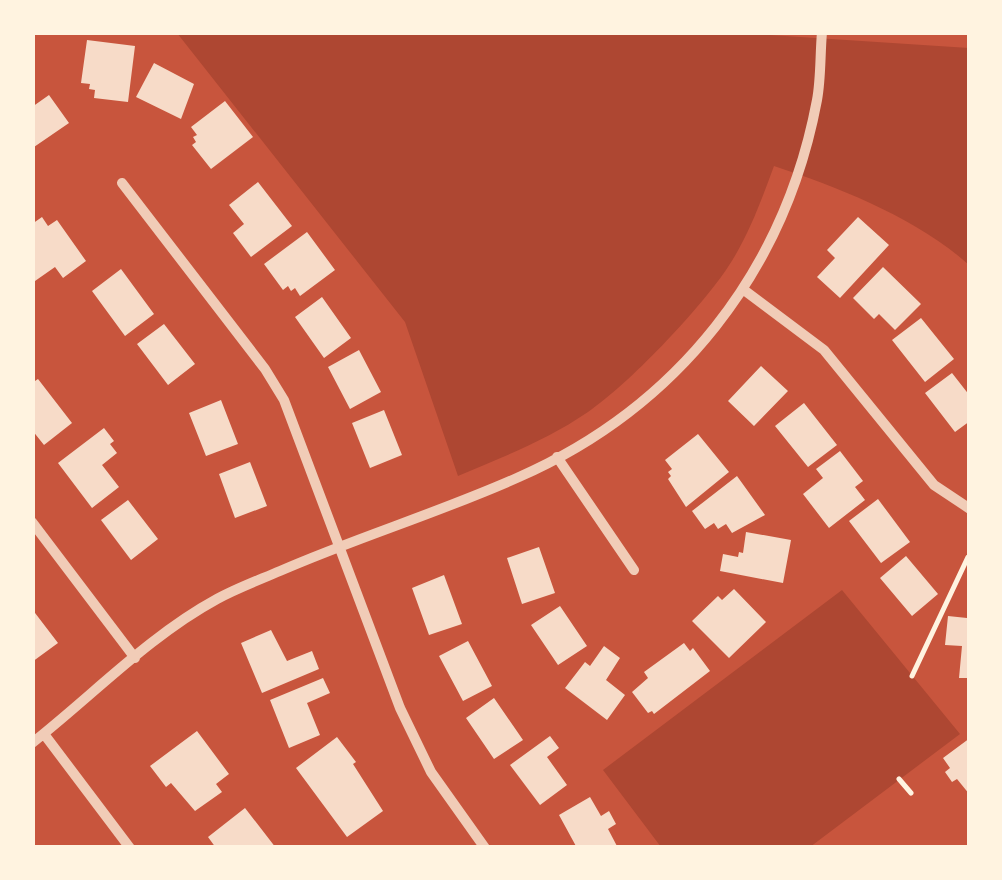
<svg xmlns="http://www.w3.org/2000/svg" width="1002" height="880" viewBox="0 0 1002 880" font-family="Overpass,sans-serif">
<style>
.green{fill:#ae4732}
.building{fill:#f7dbc8}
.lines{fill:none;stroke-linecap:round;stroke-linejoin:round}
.path{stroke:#fff3e0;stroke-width:5}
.minor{stroke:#f1ccb7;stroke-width:10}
</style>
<rect width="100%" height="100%" fill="#c8553d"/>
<path class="green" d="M722 32 969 48V265C917 218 840 188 774 166 761 201 748 238 726 270 697 312 630 383 588 412 547 440 503 457 458 476L405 322 177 33Z
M842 590 960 734 810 847H661L603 770Z"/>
<path class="building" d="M87 40 135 46 128 102 94 98 95 90 89 89 90 84 81 83Z
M154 63 194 84 181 119 136 97Z
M49 95 69 123 34 147 32 107Z
M225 101 253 137 211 169 192 145 196 142 193 137 197 135 191 127Z
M258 182 292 226 251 257 233 233 244 224 229 205Z
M42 217 48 226 57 220 86 261 63 278 55 267 35 281 32 224Z
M858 217 889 245 840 298 817 277 835 258 827 250Z
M307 232 335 270 300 296 295 288 291 291 288 286 283 290 264 264Z
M883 267 921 304 895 330 879 314 874 319 853 298Z
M121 269 154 314 125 336 92 291Z
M322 297 351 338 324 358 295 317Z
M921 318 954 359 925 382 892 340Z
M164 324 195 364 168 385 137 344Z
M359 350 381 392 350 409 328 367Z
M761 366 788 391 754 426 728 401Z
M952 373 970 396V421L955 432 925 393Z
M38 379 72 423 44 445 32 430V383Z
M221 400 238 444 206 456 189 413Z
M804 403 837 445 808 467 775 426Z
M384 410 402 455 370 468 352 423Z
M104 428 114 441 110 444 117 453 102 465 119 487 92 508 58 463Z
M698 434 729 472 686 507 668 479 671 476 668 472 672 469 665 460Z
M840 451 863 481 855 487 865 500 829 528 803 494 823 478 816 469Z
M250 462 267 506 235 518 219 474Z
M737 476 765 515 732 533 726 524 718 529 714 523 705 529 692 511Z
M878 499 910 542 881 563 849 521Z
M128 500 158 539 131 560 101 520Z
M746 532 791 540 783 583 720 571 723 554 738 557 739 552 743 553Z
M539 547 555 593 522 604 507 558Z
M906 556 938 594 912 616 880 578Z
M444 575 462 624 429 635 412 588Z
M734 589 766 622 729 658 692 621 718 596 722 600Z
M560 606 587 646 558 665 531 625Z
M32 609 58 643 32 662Z
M948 616 967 618 970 678H959L962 646 945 645Z
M271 630 287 661 312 651 319 669 262 693 241 643Z
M468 641 492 686 463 701 439 656Z
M684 643 690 651 693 648 710 671 654 714 652 711 648 713 632 692 648 678 644 672Z
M604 646 620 658 606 680 625 695 607 720 565 688 585 662 590 666Z
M323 678 330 693 307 703 320 735 289 748 270 700Z
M494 698 523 740 494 759 466 718Z
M197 731 229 774 216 784 222 792 195 811 171 783 166 787 150 766Z
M550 736 559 748 547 757 567 785 540 805 510 765Z
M337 737 356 762 353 764 383 811 347 837 296 768Z
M970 738V795L957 779 952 782 945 772 950 768 943 758Z
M590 797 601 816 609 811 616 824 608 829 618 848H577L559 815Z
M245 808 276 848H216L208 837Z"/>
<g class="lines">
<path class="path" d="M912 676 968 557
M899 779 911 793"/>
<path class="minor" d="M122 183 265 369 284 400 400 708 431 772 485 848
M744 290 824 350 934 485 970 509
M557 457 634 570
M32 522 135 658
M44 734 130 848
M32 743C93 695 149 636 217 599 237 588 259 580 280 571 358 537 441 512 519 477 678 407 785 271 817 100 821 79 820 55 822 32"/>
</g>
<rect width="1002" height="880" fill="none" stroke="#fff3e0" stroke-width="70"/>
</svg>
